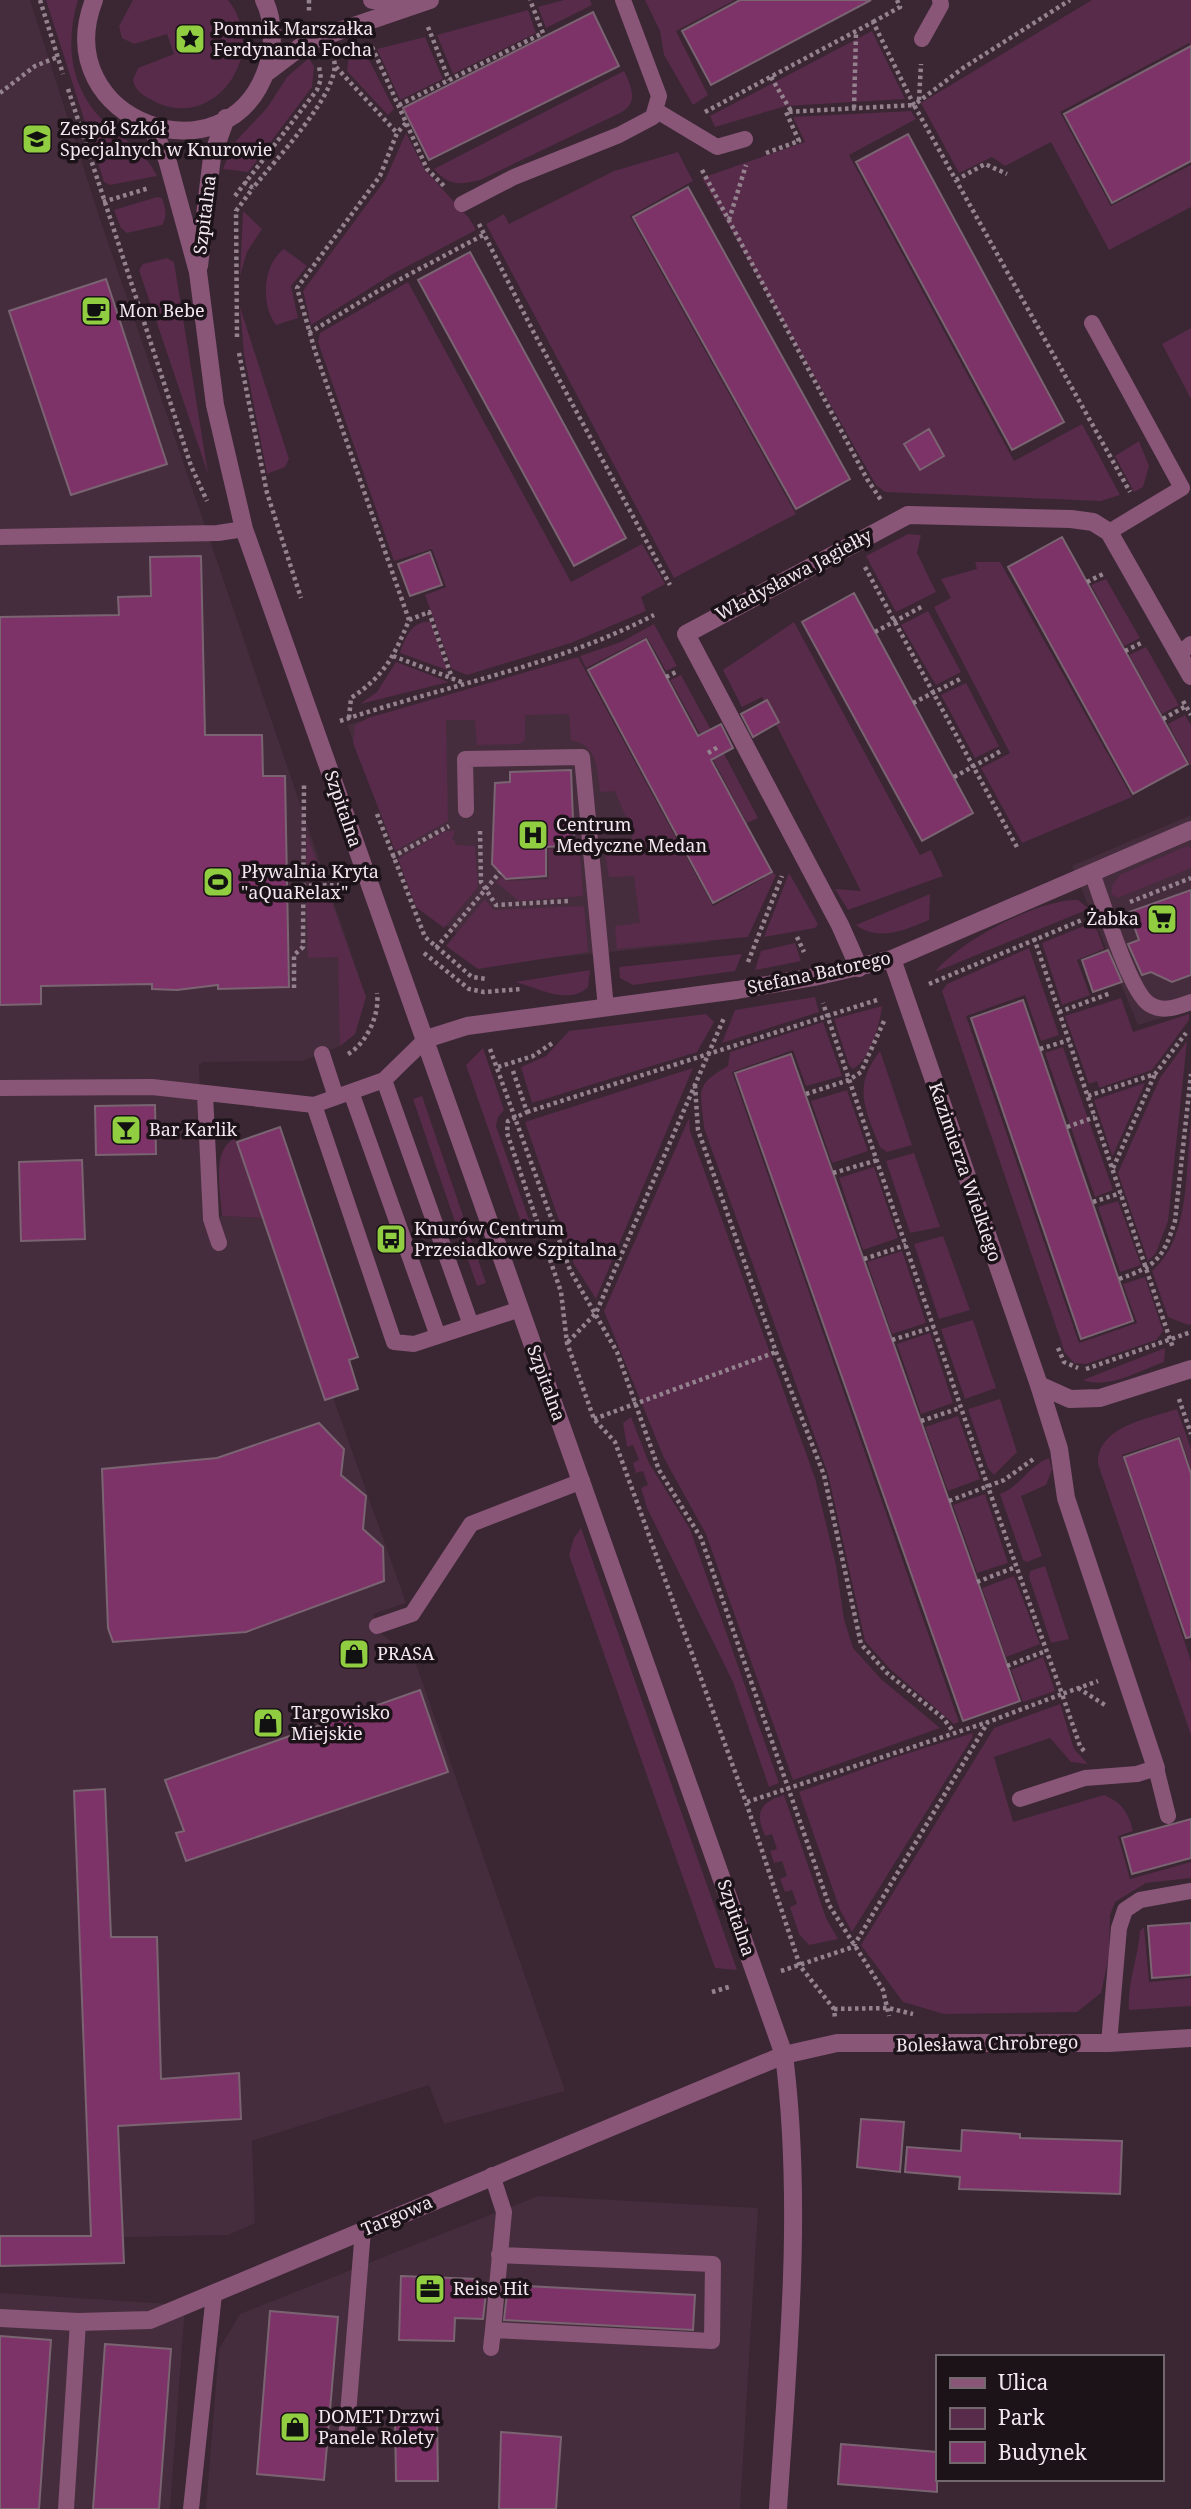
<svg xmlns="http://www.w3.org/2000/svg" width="1191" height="2509" viewBox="0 0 1191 2509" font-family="'Noto Serif',serif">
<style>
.built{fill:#462d3d}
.green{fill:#572b49}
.building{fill:#7d3368;stroke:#7a6472;stroke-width:2}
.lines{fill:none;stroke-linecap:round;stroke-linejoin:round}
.path{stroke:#94838e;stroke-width:4.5;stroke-dasharray:3.5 3.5;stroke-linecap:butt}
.service{stroke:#895678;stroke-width:16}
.minor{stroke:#895678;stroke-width:18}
.tertiary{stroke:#895678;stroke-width:18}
.labels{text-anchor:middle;stroke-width:7;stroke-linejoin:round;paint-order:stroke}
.poi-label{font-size:18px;fill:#f4e7ef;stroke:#1b1318;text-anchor:start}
.street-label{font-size:18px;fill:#f4e7ef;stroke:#1b1318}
</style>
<rect width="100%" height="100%" fill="#3a2733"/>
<path class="built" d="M0 0H30L100 219 366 997 355 1034 340 1046 303 1061 203 1062 199 1065 203 1219 222 1216 263 1218 315 1371 323 1369 406 1603 373 1614 380 1633 414 1658 565 2091 444 2124 429 2085 252 2141 255 2223 228 2235 123 2237 124 2263 0 2266Z
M558 665 710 942 497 963 418 905 347 725Z
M1191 815V1009L1138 1025 1072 866Z
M538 2196 758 2208 740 2509H206L219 2349 240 2314Z
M0 2293 185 2305 170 2509H0Z"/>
<path class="green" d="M46 0H78C64 46 71 92 108 125 127 142 145 152 157 176L110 185 104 182Z
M133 0H228C272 55 211 136 150 99 141 94 135 90 133 80L138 68 174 54 167 34 134 44 122 38 119 26Z
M564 0H590L592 5 546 28 538 7Z
M645 0H735L676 31 708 95 693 105 664 55 660 31Z
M1092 0H1191V47L1189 43 1060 112 1111 206 1191 165V207L1109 250 1051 142 1005 166 992 157 959 173 921 103Z
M528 10 536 33 453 74 437 35Z
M872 31 905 99 786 106 715 127 710 116Z
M425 37 443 79 400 100 377 49Z
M364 50 394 109 388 115 347 71 349 55Z
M309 58 314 67 312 87 248 172 223 169 233 144 267 108 287 77Z
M624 71C632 88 639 103 620 113L480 180C459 185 449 186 434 169Z
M911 111 916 119 849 155 1014 461 1082 424 1120 495 1101 501 885 492 876 485 702 178 805 142 793 117Z
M406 133 425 170 469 218 476 230 391 275 311 325 303 291 385 180Z
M678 152 693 181 630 216 796 514 674 578 486 224 504 214 509 224 614 171Z
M157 197 162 198C165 208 168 216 162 225L127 233 121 228 114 210Z
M243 211 262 229 247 252 240 276Z
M284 249 307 266 291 286 298 318 276 325C260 304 263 264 284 249Z
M167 258 174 262 208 474 139 270 143 264Z
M408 282 571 582 642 544 665 584 641 597 646 611 571 643 467 675 452 669 425 595 446 587 432 549 394 561 318 342 320 333Z
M240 307 289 459 285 467 267 474 244 354Z
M1191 328V399L1162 344Z
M1139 441 1149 466 1143 487 1134 492 1115 456Z
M908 534 921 535 917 553 936 592 896 612 866 556Z
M975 562H1000L1132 797 1022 843 981 768 1010 753 934 607 951 598 941 579 977 569Z
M1106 579 1140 638 1124 646 1091 585Z
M928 611 961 672 936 685 901 625Z
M431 622 447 670 400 653C405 638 412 620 431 622Z
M794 622 920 855 931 850 943 876 848 910 835 889 861 891 762 697 742 707 723 670Z
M654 624 677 666 666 671 647 637 586 668 580 656 621 642Z
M1146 647 1179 705 1162 714 1129 655Z
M578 657 713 906 773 873 776 875 748 937 617 949 615 926 640 923 634 876 609 877 605 853 614 847 633 845 632 832 615 791 600 792C597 768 598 746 571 740L569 714 525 715V740L520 744 477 745 475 720H446L448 821 395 851 353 743 355 725 368 718Z
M396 662 449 682 360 704 377 692Z
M681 675 717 741 707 747 670 680Z
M966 683 999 746 975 758 941 695Z
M1185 715 1191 725V766L1168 724Z
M722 750 758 818 747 823 711 756Z
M455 830 452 840H455V845L475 846 478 887 444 928 416 907 398 859 443 832Z
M307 834 324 882H305Z
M1187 846 1191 848V868L1118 898 1111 894 1113 884 1120 875Z
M576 848 580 851 583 896 519 901 496 882 502 877 507 881 549 879 548 849Z
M789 873 818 924 815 928 764 937Z
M327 889 366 997 355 1034 340 1046 338 957 308 958 306 892Z
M930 894 929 920C905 930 879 942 856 925Z
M485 899 493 910 584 906 588 952 478 969 446 946Z
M1078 900 1089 909 935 972C958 942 1040 898 1078 900Z
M1094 922 1104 949 1077 960 1090 995 1062 1005 1042 943Z
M795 943 801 961 755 970 761 951Z
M1029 948 1059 1035 1041 1041 1025 995 966 1016 1079 1343 1137 1323 1123 1284 1145 1277 1163 1331 1156 1340 1086 1364 1074 1363 1065 1353 942 991 947 984Z
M742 954 735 971 633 985 620 978 619 967Z
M590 970 588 987C568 1006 539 988 515 982Z
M815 997 819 1012 722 1043 735 1010Z
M1121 998 1133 1032 1189 1014V1020L1152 1070 1099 1088 1097 1081 1089 1084 1065 1016Z
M882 1006C880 1024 870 1060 853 1069L849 1065 834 1019Z
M706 1014 714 1022 697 1052 532 1103 521 1067 546 1056 569 1031Z
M823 1022 842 1076 806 1086 793 1050 732 1072 959 1722 954 1724 890 1669 865 1641 828 1474 704 1128C701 1091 693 1086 728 1066L730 1052Z
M1187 1041 1168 1221 1156 1253 1148 1261 1118 1173 1160 1078Z
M1063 1047 1113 1190 1095 1197 1045 1053Z
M483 1048 504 1110 498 1117 496 1126 533 1231 525 1234 466 1065Z
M880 1051 912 1145 887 1152 880 1147C865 1109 852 1087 880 1051Z
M693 1068 596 1299 574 1264 525 1122Z
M1145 1083 1113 1155H1112L1094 1100Z
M847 1090 868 1151 832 1163 811 1101Z
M422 1096 486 1283 477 1286 413 1099Z
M689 1118 690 1131 815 1478 836 1565 844 1619 853 1648 881 1679 940 1728 793 1780 706 1534 664 1458 604 1311Z
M1191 1122V1324L1188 1325 1168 1317 1152 1271C1191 1238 1185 1169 1191 1122Z
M234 1139 237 1142 263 1218 222 1216C221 1195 211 1150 234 1139Z
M914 1153 940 1227 910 1233 886 1161Z
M874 1167 898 1238 863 1250 839 1178Z
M1118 1201 1141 1265 1120 1272 1098 1207Z
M943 1236 970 1310 939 1319 914 1244Z
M902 1251 926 1323 892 1334 867 1262Z
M973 1320 996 1388 965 1399 941 1329Z
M930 1333 953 1403 921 1414 897 1344Z
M1165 1348 1164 1362C1141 1370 1107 1390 1083 1380Z
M1000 1399 1017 1452 994 1475 988 1468 968 1409Z
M1177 1409 1191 1449V1470L1180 1436 1122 1455 1191 1661V1735L1098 1464C1097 1426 1148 1419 1177 1409Z
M958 1416 980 1479 948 1491 925 1427Z
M631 1417 649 1463 690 1529 779 1783 769 1787 733 1682 647 1508 641 1488 648 1485 643 1471 636 1473 633 1463 639 1460 633 1445 627 1447 623 1423Z
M1049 1458 1052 1469 1046 1485 1021 1496 1042 1556 1027 1562 1023 1560 1000 1494C1020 1487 1028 1466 1049 1458Z
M985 1494 1008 1563 977 1573 953 1505Z
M581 1528 737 1970 715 1968 569 1555 574 1538Z
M1045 1566 1069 1639 1051 1643 1029 1577 1030 1571Z
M1014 1576 1040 1644 1006 1657 982 1588Z
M1043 1657 1055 1691 1023 1702 1011 1670Z
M1060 1704 1074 1749 1088 1764 1071 1762 1050 1738 994 1757 1013 1822 1104 1795C1122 1803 1128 1811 1133 1831L1118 1836 1130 1879 1191 1862V1878L1146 1883 1115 1902 1110 1915 1109 1956 1101 1993 1077 2012 944 2014 903 2002 861 1945 994 1728Z
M973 1733 972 1738 852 1932 840 1910 799 1792 896 1757Z
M784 1795 826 1918 838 1939 809 1945 799 1934 790 1907 797 1904 792 1890 785 1892 780 1879 787 1876 782 1861 774 1863 770 1851 777 1849 772 1834 765 1836C755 1812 759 1803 784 1795Z
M1144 1927 1149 1982 1191 1978V2006L1129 2010C1127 1984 1138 1958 1140 1931Z"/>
<path class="building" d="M740 0H871L711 85 682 31Z
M593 12 619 66 429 160 403 108Z
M1191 46V161L1112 203 1064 114Z
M908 134 1064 422 1012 450 856 162Z
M688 187 850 479 796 509 633 217Z
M470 252 626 538 574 566 418 280Z
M106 279 167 464 71 495 9 311Z
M929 429 944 456 920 470 904 444Z
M1062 537 1188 764 1133 794 1008 567Z
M430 552 442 585 410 596 398 564Z
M201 556 205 735H262L263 776H285L289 987 218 989V985L177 990 152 989V984L41 986V1004L0 1005V617L119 615 118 597 151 596 150 557Z
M854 593 973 813 922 841 802 622Z
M646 639 698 736 721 724 733 748 711 760 772 872 713 903 588 670Z
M767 700 779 722 753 737 741 714Z
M571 770 574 845 546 847V876L506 879 492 864 495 783 510 782V772Z
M1191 890V975L1172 982 1151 972 1142 975 1128 944 1139 940 1129 912Z
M1108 950 1122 982 1093 992 1082 960Z
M1023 1000 1133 1321 1081 1339 971 1018Z
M791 1054 1020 1701 963 1721 735 1073Z
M155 1105 156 1154 96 1155 95 1106Z
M280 1127 358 1357 349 1360 358 1389 325 1400 237 1142Z
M82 1160 85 1239 21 1241 19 1162Z
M319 1423 344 1449 341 1475 366 1496 363 1529 383 1547 384 1581 246 1632 113 1642 108 1628 102 1469 217 1458Z
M1179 1438 1191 1474V1637L1186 1638 1124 1457Z
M420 1690 448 1772 186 1861 176 1833 184 1831 165 1780Z
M105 1789 111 1937H157L161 2079 239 2073 241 2119 118 2126 124 2263 0 2266V2236H91L74 1791Z
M1191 1819V1858L1132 1874 1122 1838Z
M1191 1923V1975L1152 1978 1148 1926Z
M861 2119 904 2122 900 2172 857 2167Z
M962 2130 1020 2134V2138L1122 2141 1120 2194 959 2189 960 2177 905 2172 907 2147 961 2151Z
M401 2276 477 2279V2283L487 2284 483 2319 455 2318 454 2341 399 2340Z
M508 2285 695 2295 693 2330 504 2320Z
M270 2311 338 2317 324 2480 257 2474Z
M0 2336 51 2340 39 2509H0Z
M105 2344 171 2349 159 2509H93Z
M395 2415H437L438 2481H396Z
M501 2432 561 2437 556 2509H499Z
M841 2444 937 2452V2492L838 2484Z"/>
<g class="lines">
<path class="path" d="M40 0 63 74
M309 0V13
M873 22 900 7 897 0
M428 27 449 80
M372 47 427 169 445 187
M336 67 397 133
M771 77 791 111
M68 89 191 466 207 501
M0 93 35 66 58 57
M919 100 921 64
M399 105 543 33 530 0
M854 108 856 32
M705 112 873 22 914 105 963 68 1070 0
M766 153 799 141 786 112 914 105 1130 492
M702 170 867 479 881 500
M956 180 985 164 1007 174
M244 182 253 188C273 162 342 91 334 60
M235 196 317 90 321 79 319 66
M103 202 149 188
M729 220 746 165
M479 224 534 333 670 585
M309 333 378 291 485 234
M237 337 236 211 253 188
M239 353 267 493 301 598
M865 567 1018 849
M1087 582 1103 574
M409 620 429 612 452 678
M875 632 923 606
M1125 651 1143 642
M393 656 464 683
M666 677 676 672
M1183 701 1191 715
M913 703 962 678
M349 718 351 698C384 676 394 657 409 620L315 351 297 288 380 176 397 133 406 123
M1163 719 1186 706
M340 721C444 686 556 666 654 615
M708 753 718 747
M954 777 1001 751
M377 814 425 937 472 977 487 979
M480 831 481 882 496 905 569 901
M392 857 449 826
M302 886 339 885
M1130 902 1191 878
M797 937 804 952
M1034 938 1173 1348
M436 948 500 872
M424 953 469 989 484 992 521 989
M748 962 782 876
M929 984 1082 920
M294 988V955L303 947 304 784
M1059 1012 1111 993
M490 1049 570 1270 617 1352 659 1470 701 1538 829 1905 883 1990 889 2016
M1040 1049 1069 1040
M348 1054C367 1043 380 1014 377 993
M498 1067 533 1056 554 1042
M513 1071 527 1112 508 1121 507 1133 561 1292 567 1343 594 1419 615 1442 746 1802 800 1966 834 2009 835 2018
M695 1085 698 1130 776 1352 824 1475 861 1644 887 1673 943 1718 953 1731
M806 1094 849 1080 861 1072 884 1021
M1088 1096 1155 1074 1186 1033
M527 1112 877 1000
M1067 1127 1095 1117
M1113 1168 1155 1074
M833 1173 878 1160
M1093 1202 1121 1193
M864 1259 906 1245
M1119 1279C1156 1266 1163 1259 1175 1221L1191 1074
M892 1340 934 1327
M568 1342 596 1313 724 1018
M1058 1348 1064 1362 1078 1368
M1086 1369 1191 1332
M1179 1399 1191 1434
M594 1419 776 1352
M921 1421 960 1408
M949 1501 1004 1480 1035 1458
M977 1582 1016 1567
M1007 1666 1046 1651
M1078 1688 1105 1705
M1084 1751 1080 1746 1062 1694 1098 1681
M747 1802 988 1722
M781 1971 853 1947 988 1722 1062 1694 988 1487 823 1003
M712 1992 732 1986
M834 2009 888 2008 913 2014"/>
<path class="service" d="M922 39 941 5 940 0
M657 111 717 147 745 139
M462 204 514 177 619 135 653 117 659 96 623 0
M1092 323 1182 488 1109 532
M0 537 218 533 244 529
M1179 654 1191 644
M466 810 465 759 582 757 606 1008
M1092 873C1102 899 1129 991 1149 1004 1163 1013 1177 1007 1191 1002
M322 1054 336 1097
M384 1080 471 1325
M0 1088 152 1087 314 1105 384 1080 426 1039
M351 1092 438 1336
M205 1094 211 1219 219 1243
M314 1105 394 1342 414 1344 520 1309
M377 1626 412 1614 471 1524 582 1481
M1020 1799 1085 1778 1137 1774 1156 1768 1168 1816
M1109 2043 1119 1928 1125 1910 1140 1900 1191 1891
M492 2175 504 2212 493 2330 712 2341 713 2264 499 2255
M491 2348 493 2330
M346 2439 363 2230
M66 2509 78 2322
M191 2509 214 2294"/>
<path class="minor" d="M892 959 1039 1385 1059 1449 1066 1498 1156 1768
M859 968 840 925 686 634 908 515 1071 519 1093 522 1109 532 1191 676
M426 1039 467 1026 737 990 814 977 892 959 1191 830
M1039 1385 1070 1399 1100 1398 1191 1369
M0 2318 78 2322 150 2320 784 2055 837 2043H1109L1191 2038"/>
<path class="tertiary" d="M94 0C47 122 228 186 267 68 274 47 274 20 264 0
M372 0 412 2
M266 73 307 42 430 0
M151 127 167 159 198 272 215 405 244 529 784 2055C803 2206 788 2358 778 2509
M199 266 212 157 226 118"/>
</g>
<defs>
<g id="sight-square" transform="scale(1.575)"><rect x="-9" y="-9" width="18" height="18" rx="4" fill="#90cd41" stroke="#1b1318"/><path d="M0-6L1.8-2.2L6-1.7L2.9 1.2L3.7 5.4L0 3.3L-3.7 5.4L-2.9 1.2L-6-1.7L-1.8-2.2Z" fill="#111"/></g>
<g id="school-square" transform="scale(1.575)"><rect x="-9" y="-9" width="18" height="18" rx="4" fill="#90cd41" stroke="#1b1318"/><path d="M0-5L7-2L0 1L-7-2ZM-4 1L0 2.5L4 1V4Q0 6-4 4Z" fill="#111"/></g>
<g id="cafe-square" transform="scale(1.575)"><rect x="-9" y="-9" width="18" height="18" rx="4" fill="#90cd41" stroke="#1b1318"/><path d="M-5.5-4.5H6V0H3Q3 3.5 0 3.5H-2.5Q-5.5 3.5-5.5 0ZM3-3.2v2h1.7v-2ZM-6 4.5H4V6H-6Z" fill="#111"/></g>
<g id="hospital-square" transform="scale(1.575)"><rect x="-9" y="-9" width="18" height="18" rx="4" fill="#90cd41" stroke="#1b1318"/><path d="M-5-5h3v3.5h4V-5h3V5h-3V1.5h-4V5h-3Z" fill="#111"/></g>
<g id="stadium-square" transform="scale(1.575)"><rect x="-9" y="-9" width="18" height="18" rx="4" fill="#90cd41" stroke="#1b1318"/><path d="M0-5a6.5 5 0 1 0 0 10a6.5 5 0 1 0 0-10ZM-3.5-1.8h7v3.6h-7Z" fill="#111"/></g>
<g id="supermarket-square" transform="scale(1.575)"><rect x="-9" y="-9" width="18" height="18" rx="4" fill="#90cd41" stroke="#1b1318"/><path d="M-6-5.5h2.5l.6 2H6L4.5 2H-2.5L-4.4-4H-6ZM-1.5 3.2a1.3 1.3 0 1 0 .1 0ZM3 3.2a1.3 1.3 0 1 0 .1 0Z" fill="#111"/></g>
<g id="bar-square" transform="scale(1.575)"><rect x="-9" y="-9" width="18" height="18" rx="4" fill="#90cd41" stroke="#1b1318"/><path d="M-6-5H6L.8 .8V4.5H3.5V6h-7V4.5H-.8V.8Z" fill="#111"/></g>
<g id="bus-square" transform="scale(1.575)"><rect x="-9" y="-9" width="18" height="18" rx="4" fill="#90cd41" stroke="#1b1318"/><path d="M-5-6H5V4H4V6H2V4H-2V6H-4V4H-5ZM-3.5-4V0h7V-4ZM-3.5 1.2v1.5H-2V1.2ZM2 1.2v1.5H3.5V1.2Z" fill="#111"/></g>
<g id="shop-square" transform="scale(1.575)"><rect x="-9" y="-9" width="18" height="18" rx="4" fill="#90cd41" stroke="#1b1318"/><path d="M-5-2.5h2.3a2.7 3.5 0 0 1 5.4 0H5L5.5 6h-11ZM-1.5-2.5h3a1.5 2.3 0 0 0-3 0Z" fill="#111"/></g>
<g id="office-square" transform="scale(1.575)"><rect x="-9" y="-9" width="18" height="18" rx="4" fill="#90cd41" stroke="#1b1318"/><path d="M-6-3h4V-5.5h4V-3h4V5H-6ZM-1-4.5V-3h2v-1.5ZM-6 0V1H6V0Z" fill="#111"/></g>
</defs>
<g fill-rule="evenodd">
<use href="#sight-square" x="190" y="39"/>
<use href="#school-square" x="37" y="139"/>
<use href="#cafe-square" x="96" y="311"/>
<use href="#hospital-square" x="533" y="835"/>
<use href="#stadium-square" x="218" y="882"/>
<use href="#supermarket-square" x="1162" y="919"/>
<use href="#bar-square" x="126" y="1130"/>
<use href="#bus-square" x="391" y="1239"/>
<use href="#shop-square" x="354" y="1654"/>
<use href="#shop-square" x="268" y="1723"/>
<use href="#office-square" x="430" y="2289"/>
<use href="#shop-square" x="295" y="2427"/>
</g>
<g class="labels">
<g class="poi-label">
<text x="213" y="35">Pomnik Marszałka<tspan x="213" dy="21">Ferdynanda Focha</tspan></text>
<text x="60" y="135">Zespół Szkół<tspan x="60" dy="21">Specjalnych w Knurowie</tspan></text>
<text x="119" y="317">Mon Bebe</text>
<text x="556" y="831">Centrum<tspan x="556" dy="21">Medyczne Medan</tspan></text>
<text x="241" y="878">Pływalnia Kryta<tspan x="241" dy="21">"aQuaRelax"</tspan></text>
<text x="1139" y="925" text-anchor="end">Żabka</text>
<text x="149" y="1136">Bar Karlik</text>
<text x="414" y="1235">Knurów Centrum<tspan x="414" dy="21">Przesiadkowe Szpitalna</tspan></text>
<text x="377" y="1660">PRASA</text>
<text x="291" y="1719">Targowisko<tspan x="291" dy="21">Miejskie</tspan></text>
<text x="453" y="2295">Reise Hit</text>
<text x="318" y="2423">DOMET Drzwi<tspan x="318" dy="21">Panele Rolety</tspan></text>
</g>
<g class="street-label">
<text transform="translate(205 215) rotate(-83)" y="6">Szpitalna</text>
<text transform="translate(794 575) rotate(-28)" y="6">Władysława Jagiełły</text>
<text transform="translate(343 809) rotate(71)" y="6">Szpitalna</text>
<text transform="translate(819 973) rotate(-12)" y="6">Stefana Batorego</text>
<text transform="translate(965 1172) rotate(71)" y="6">Kazimierza Wielkiego</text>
<text transform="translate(546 1383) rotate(70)" y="6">Szpitalna</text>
<text transform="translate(736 1918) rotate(71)" y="6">Szpitalna</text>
<text transform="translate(987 2044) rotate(-1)" y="6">Bolesława Chrobrego</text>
<text transform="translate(397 2216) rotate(-23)" y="6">Targowa</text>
</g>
</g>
<rect x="936" y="2355" width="228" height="126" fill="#1b1318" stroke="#72686e" stroke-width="2"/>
<rect x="950" y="2378" width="35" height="10" fill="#895678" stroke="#72686e" stroke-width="2"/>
<text x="998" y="2390" font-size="21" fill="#f4e7ef">Ulica</text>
<rect x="950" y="2408" width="35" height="21" fill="#572b49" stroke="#72686e" stroke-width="2"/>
<text x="998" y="2425" font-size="21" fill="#f4e7ef">Park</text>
<rect x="950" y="2442" width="35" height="21" fill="#7d3368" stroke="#72686e" stroke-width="2"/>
<text x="998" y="2460" font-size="21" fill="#f4e7ef">Budynek</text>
</svg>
